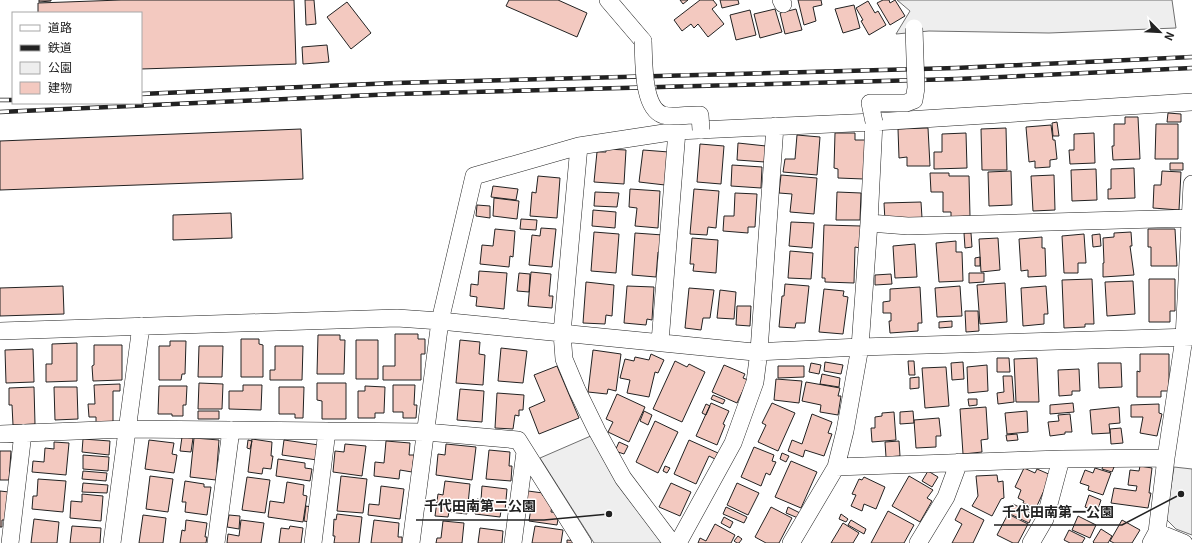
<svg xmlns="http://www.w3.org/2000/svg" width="1192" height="543" viewBox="0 0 1192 543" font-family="Georgia,'Noto Sans JP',serif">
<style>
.green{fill:#eee;stroke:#6f6f6f}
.building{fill:#f3c9c0;stroke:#222}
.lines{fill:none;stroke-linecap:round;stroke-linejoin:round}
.street-casing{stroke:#222;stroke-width:18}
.street{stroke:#fff;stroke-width:17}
.rail-casing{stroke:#222;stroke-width:4.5}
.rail{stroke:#fff;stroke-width:3;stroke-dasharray:9;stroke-linecap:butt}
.street-bridge-casing{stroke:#222;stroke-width:18;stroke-linecap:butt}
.street-bridge{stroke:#fff;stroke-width:17}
.leader{fill:none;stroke:#222;stroke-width:1.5}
.callout-dot{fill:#222;stroke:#fff;stroke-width:1.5}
.callout-label{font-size:14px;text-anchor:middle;font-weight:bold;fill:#222;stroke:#fff;stroke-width:3;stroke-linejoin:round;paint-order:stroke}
</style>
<rect width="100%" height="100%" fill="#fff"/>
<path class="green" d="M897 0H1172L1176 28 1049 33 929 31 896 34 910 11Z
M593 435 665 543H594L540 458Z
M1174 467 1192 469V535L1176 529 1166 519Z"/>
<path class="building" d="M39 0H51V1L39 2Z
M121 0H294L296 64 141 69V13H38V3Z
M305 0H314L316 24 306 25Z
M509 0H558L587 13 577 37 506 6Z
M680 0H688L683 4Z
M700 0H713L717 5 712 9 724 24 708 37 698 24 694 28 691 24 682 31 674 20Z
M720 0H738L739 4 722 8Z
M798 0H821L822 5 813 7 816 21 804 25Z
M883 0H889L890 3 895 0 905 16 890 25 877 3Z
M868 1 875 13 878 11 886 25 869 35 861 21 863 20 856 8Z
M347 2 371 33 351 49 327 17Z
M854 5 860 28 843 33 835 9Z
M775 9 782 32 760 38 754 14Z
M796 9 802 30 785 34 780 13Z
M750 10 756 35 736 40 730 15Z
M327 45 329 62 303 64 302 47Z
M1168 113 1181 114V122H1167Z
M1125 117H1138L1140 159 1113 160 1112 146H1114V124H1125Z
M1057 122 1059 136H1053L1052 123Z
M1156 124H1178V159H1155Z
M1051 125 1053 140H1055L1057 159 1050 160V167L1035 168V161L1029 162 1026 127Z
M928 128 930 166H907V157L899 158 898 129Z
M1006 128 1007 170H982L981 129Z
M301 129 303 179 0 190V141Z
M835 133H855V140H865L864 179 838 178V169L834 168Z
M966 133 967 168 934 169V152H942V134Z
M1094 133 1095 163 1070 164 1069 150H1074V134Z
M797 135 820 137 817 175 783 172 785 159H795Z
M738 143 766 146 765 162 737 160Z
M700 144 724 146 721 184 697 182Z
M606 149 626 150 624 184 594 182 597 152H606Z
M643 150 669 152 665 185 639 182Z
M1170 163H1183V170H1170Z
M732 165 762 167 761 188 731 186Z
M1134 168 1135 198 1108 199V189H1111V169Z
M1096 169 1097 200 1072 201 1071 170Z
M1011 171 1012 205 989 206 988 172Z
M1162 171 1181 172 1179 210 1153 208 1154 185H1161Z
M930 173H949V176H969L970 216 951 217V212H943V192H931Z
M781 175 817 178 814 214 790 212 792 194 779 193Z
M1054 175 1055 210 1033 211 1031 176Z
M538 176 560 178 557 218 530 216 532 192 536 193Z
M493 186 518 189 516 200 491 197Z
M630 189 660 191 658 228 635 226 637 208 629 207Z
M694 189 719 191 716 228 708 227 707 235 690 234Z
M595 192 619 193 617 207 594 206Z
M837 192 861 193 860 220H836Z
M735 193 757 194 755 227H748V233L723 231 724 216H734Z
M494 198 519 201 517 219 493 216Z
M921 202 922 218 885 221 884 203Z
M477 205 490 206V218L476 216Z
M593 210 616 212 615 228 592 226Z
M231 213 232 238 173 240V215Z
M521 219 537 220 536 230 520 229Z
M791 222 814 223 812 248 789 246Z
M824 225 861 226 860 248 855 247 854 283 825 282V278H822Z
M541 228 556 229 552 267 529 265 532 235 540 236Z
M495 229 515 231 513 257 510 256 509 267 480 264 482 245 493 246Z
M1148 229H1175L1177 266H1151V247H1148Z
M594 232 619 234 616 273 591 271Z
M1131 232 1132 246H1130L1134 275 1103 277V263H1104L1103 238 1114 237V233Z
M635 233 663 235 661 252H658L656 277 632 275Z
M964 233H971L972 247 965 248Z
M1084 234 1086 263H1078V273H1064L1062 236Z
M1100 234 1101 246 1093 247 1092 235Z
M1042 237V248H1045L1046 276 1028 277V270L1021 271 1019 239Z
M692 238 718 240 716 273 693 271 694 264H690Z
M998 238 1000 270 981 272 979 239Z
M956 241V252H962L963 281 939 282 936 243Z
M915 244 917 277 895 278 893 246Z
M790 251 813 253 811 279 788 278Z
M980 257V266H975V258Z
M479 271 507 273 504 309 476 306 477 297 470 296 471 284 478 285Z
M531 272 551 274 549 296H553L552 308 528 306Z
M519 273 530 274 529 292 517 291Z
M969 273H984V282L969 283Z
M891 274 892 284 875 285V275Z
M1092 279 1094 324H1085V327L1064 328 1062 280Z
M1149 279H1175V311H1170V322H1149Z
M1133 281 1135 314 1107 316 1105 282Z
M586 282 614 285 612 316 606 315 605 324 583 323Z
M1005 283 1007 322 980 324 977 285Z
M785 284 809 286 805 323H796L795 328 779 327 782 296H784Z
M63 286 64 314 0 316V288Z
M627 286 654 287 652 320 647 319 646 325 624 323Z
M960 286 962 316 937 317 935 288Z
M1046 286 1048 314H1044V324L1023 326 1021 288Z
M920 287 922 323H918V331L890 333 889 321H891V313H883V302L890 301V289Z
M689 288 714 290 710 318H703L701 330 685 328Z
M824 289 844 291 843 296 848 297 843 334 819 332Z
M720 290 736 292 734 319 717 318Z
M737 306H751L750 326 736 325Z
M965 311H978L979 331 966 332Z
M952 321V327L939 328V322Z
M395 334H418V339H425V354H421V380H383V366H395Z
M318 335H340V340H345L344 374H317Z
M241 339H259V344L263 345V377H241Z
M356 340H378V379H356Z
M460 340 480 342 479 354 485 355 483 385 456 383Z
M170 341H186L185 374H182L181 380H159V346H170Z
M77 343V381L46 382V364H52V344Z
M94 345H122V380L93 381 92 366 94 365Z
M199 346H223L222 377H198Z
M275 346H303L302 380H270V370H275Z
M501 348 527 351 523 383 498 381Z
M33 349 34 382 6 383 5 350Z
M593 350 621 354 616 391 608 389 607 394 588 392Z
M651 354 664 360 658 373 655 372 649 397 627 393 630 380 620 378 625 359 634 361 635 357 649 360Z
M1140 354H1169V391H1161V397H1137V371L1140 372Z
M997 358H1009L1010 372H997Z
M1037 358 1039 402H1016L1014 359Z
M675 361 687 367 689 364 705 372 682 422 653 409Z
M908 361H914L915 375H909Z
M825 362 843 365 841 374 824 371Z
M963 362 964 379 952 380 951 363Z
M811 363 821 365 819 374 809 372Z
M1098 363H1121L1122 387 1099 388Z
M724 365 745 374 743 378 748 380 737 403 712 392Z
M987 365 988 391 968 393 967 367Z
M557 366 579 418 539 434 529 408 545 401 534 375Z
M778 366H804V377L778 378Z
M946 367 949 406 925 408 922 368Z
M1079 369 1080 391H1072V395L1059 396 1058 370Z
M822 374 840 378 839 387 820 384Z
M1003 376H1012L1014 402 998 404 997 393 1004 392Z
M919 377V388L910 389V378Z
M776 379 802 381 799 403 774 400Z
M806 382 840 388 838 396H841L838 415 820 412 821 405 802 401Z
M199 383 223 384 222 409H198Z
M317 383H346V419H322V401L317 400Z
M120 384V391H113V423H96V417H89L88 404H95L94 385Z
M243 385H262L261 410 229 409V391H243Z
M393 385H415L414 405H417L416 418H403V412H393Z
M159 386H187L186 405H183V416H172V414H158Z
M365 386 385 387 384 413H375V418H358V391H365Z
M34 387 35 424 13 425 12 405H9V388Z
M54 387H77L78 419 55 420Z
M279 387H304L303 418H295V414H279Z
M460 389 484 391 482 422 457 420Z
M497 393 524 395 523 410H519V416L515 415 513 429 495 428Z
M617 394 645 407 629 442 608 432 613 422 606 419Z
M713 395 725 400 723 404 711 399Z
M968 399H977V405L969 406Z
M711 403 729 411 723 424 725 425 717 445 696 436Z
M772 403 795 413 778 451 758 442 766 425 762 423Z
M1073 403 1074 412 1050 414V405Z
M706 404 710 406 706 415 702 413Z
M1159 404V413L1162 414 1157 436 1140 433 1143 417H1131V405Z
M986 407 988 439 981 440 982 452 963 454 960 409Z
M1119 407 1120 423 1109 424 1110 433 1092 434 1090 410Z
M198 411H219V419H198Z
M644 411 652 415 648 425 640 421Z
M913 411 914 423 900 424V412Z
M1027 411 1028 432 1007 434 1005 413Z
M894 412 896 440 872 442 871 428H875V417L882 416V413Z
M812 414 832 422 828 433 832 434 824 456 805 450 803 457 788 451 792 440 802 444Z
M1070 414 1072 432H1065V434L1050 436 1048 422 1059 421 1058 415Z
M939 418 941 436H936V447L916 448 914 420Z
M655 421 678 432 658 473 636 462Z
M1121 428 1123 443 1111 444 1110 429Z
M1017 434 1018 440 1007 441 1006 435Z
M182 437 193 438 191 452 180 451Z
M194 438 219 440 216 480 190 477Z
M83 439 110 441 109 455 82 452Z
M252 439 272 442 271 456H273L271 469 263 468 262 474 248 472Z
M149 440 174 443 172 454 177 455 174 473 145 469Z
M248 440 252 441 250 449 247 448Z
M284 440 319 445 317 460 282 455Z
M689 440 718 453 715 459 709 456 696 484 674 474Z
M386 441 410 443 409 455H414L412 472 400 470 399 479 374 476 375 462 384 463Z
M899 441 900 456 886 457 885 442Z
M54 442 69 443 66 475 32 472 33 461 44 462 45 448 54 449Z
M619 442 628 446 624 454 615 451Z
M345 444 366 446 362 476 333 472 335 451 344 452Z
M446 444 476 447 472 480 436 475 438 454 445 455Z
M754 447 774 455 772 461 776 462 770 475 766 473 761 486 741 477Z
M489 450 510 452 509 466H512L511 481 486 479Z
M0 451H11L9 480H0Z
M782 453 789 456 786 462 780 459Z
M83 455 109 457 108 471 83 469Z
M278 459 305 463V468L312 469 310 481 276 476Z
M791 461 817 472 801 508 775 497Z
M1104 463 1114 467 1112 472 1102 469Z
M665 466 670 468 667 473 663 471Z
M1140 466 1152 468 1149 493H1151L1148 508 1111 503 1114 488 1136 491 1137 486 1128 485 1130 470 1139 471Z
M1024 468 1035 473 1037 469 1051 475 1036 508 1023 503 1024 501 1018 498 1021 490 1015 487Z
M1095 468 1111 473 1103 495 1088 490 1089 486 1080 483 1085 470 1093 473Z
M83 471 107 473 106 481 82 479Z
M928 471 938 477 932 487 922 481Z
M997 475 998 482 1003 481 1004 498 1001 499 992 516 972 506 978 496 976 476Z
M150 476 173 479 168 512 146 509Z
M341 476 367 479 363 513 337 511Z
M909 476 933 490 927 498 932 501 920 522 892 506Z
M247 477 270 480 265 513 242 510Z
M864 477 885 487 876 509 864 504 862 511 851 506 856 495 852 494 859 479 862 480Z
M38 479 66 481 63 512 32 509 33 496H37Z
M185 481 204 484V487H211L207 515 185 512 186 502H182Z
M445 481 470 484 467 514 449 512 448 517 435 516 438 494 443 495Z
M287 482 304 485 303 495 307 496 303 522 268 517 270 501 284 503Z
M83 483 108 485 107 493 82 492Z
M671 483 691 492 680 516 659 507Z
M737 483 759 493 748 515 727 505Z
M381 486 404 489 400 519 368 515 369 504 379 505Z
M482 486 507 489 505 511H501L500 517 475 514 477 499 481 500Z
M0 491 9 492 6 520H2V527H0Z
M528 491 543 493 542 495 546 496V500L549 501V505H552L551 512 559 513 557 525 529 521 531 508 525 507Z
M82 494 103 496 101 521 70 518 71 501 82 502Z
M1089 495 1101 500 1097 512 1085 507Z
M1013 504 1033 514 1029 523 1008 513Z
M306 506 311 507 309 522 304 521Z
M726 507 747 517 744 523 723 514Z
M771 507 792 518 779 543H766L755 537Z
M788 507 800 513 798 518 786 513Z
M961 508 984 520 973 543H952L962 524 955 520Z
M888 511 914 525 904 543H871Z
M337 514 362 517 359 543H334L335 536H333L334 519 336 520Z
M841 514 848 519 846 522 839 519Z
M1008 514 1028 524 1018 543H1013L997 535Z
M143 515 166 518 163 543H139Z
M229 515 240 516 239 529 227 527Z
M1078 516 1096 525 1090 538 1072 530Z
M724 517 733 522 730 528 721 523Z
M34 519 59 522 57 543H31Z
M186 520 207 523 205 537H207L206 543H180L182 530 185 531Z
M241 520 264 523 261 543H227L228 534 239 536Z
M374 520 399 523 398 537H402V543H371Z
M851 520 866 529 864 534 848 525Z
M1122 520 1140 530 1132 543H1114L1110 541Z
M443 521 464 523 462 543H436L437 538H441Z
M843 523 859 533 853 543H831Z
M715 524 735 535 731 543H698L700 538 706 541Z
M72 526 101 528 100 543H70Z
M290 526 303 528 301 543H279L281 528 289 529Z
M535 526 563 530 561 543H532Z
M480 528 503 531 502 543H478Z
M1101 529 1112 536 1108 543H1094L1093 542Z
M1069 530 1085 538 1082 543H1070L1064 540Z
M738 536 742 539 739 543H737L734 541Z
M567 540 577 541V543H567Z"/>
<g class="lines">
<g class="street-casing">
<path id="street" d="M608 0 643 41
M781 0 783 4
M579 146 562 333 564 359 577 390 597 431 623 478 672 543
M869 223 908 226 1192 218
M0 331 397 318 440 321 754 352 860 347 1192 337
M660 342 677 131
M0 434 127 429 426 432 518 440 583 543
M836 467 1061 459 1166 458
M1157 532 1184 543
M10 543 23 433
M112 543 141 326
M216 543 231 430
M313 543 327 431
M411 543 440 321 474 176 579 146 677 131 874 122 1192 102
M513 543 525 452
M678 543 733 443 755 382 759 351 775 126
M791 543 836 467 845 431 860 347 869 223 874 122
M918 543 946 497 959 462
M1031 543 1045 519 1061 459
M1151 543 1157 532 1166 458 1184 338 1192 184"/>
</g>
<use href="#street" class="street"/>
<g class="rail-casing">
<path id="rail" d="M141 94 395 83 956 68 1192 57
M0 100H13
M0 112 395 94 957 79 1192 68"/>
</g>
<use href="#rail" class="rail"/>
<g class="street-bridge-casing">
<path id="street-bridge" d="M643 41C644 60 642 108 663 115 673 118 690 114 700 115L701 130
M874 122 870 103H906L914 100 916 88 914 28"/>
</g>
<use href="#street-bridge" class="street-bridge"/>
</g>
<path class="leader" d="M609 514L544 520H416M1181 494L1122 525H994"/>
<g class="callout-dot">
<circle cx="609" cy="514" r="4"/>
<circle cx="1181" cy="494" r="4"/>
</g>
<g class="callout-label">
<text x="480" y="511">千代田南第二公園</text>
<text x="1058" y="517">千代田南第一公園</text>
</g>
<rect x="12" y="12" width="130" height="92" fill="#ffffff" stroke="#a7a7a7"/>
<rect x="20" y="25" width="20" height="6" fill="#ffffff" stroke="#a7a7a7"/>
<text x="48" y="32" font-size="12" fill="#222222">道路</text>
<rect x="20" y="45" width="20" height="6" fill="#222222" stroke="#a7a7a7"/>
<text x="48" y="52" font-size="12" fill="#222222">鉄道</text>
<rect x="20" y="62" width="20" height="12" fill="#eeeeee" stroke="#a7a7a7"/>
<text x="48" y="72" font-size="12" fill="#222222">公園</text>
<rect x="20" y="82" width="20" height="12" fill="#f3c9c0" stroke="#a7a7a7"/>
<text x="48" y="92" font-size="12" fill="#222222">建物</text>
<g transform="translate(1160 32) rotate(114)" stroke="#ffffff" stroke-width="3" paint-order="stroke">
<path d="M0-3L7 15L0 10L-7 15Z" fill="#222222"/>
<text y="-6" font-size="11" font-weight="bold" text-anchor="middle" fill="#222222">N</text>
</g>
</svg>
